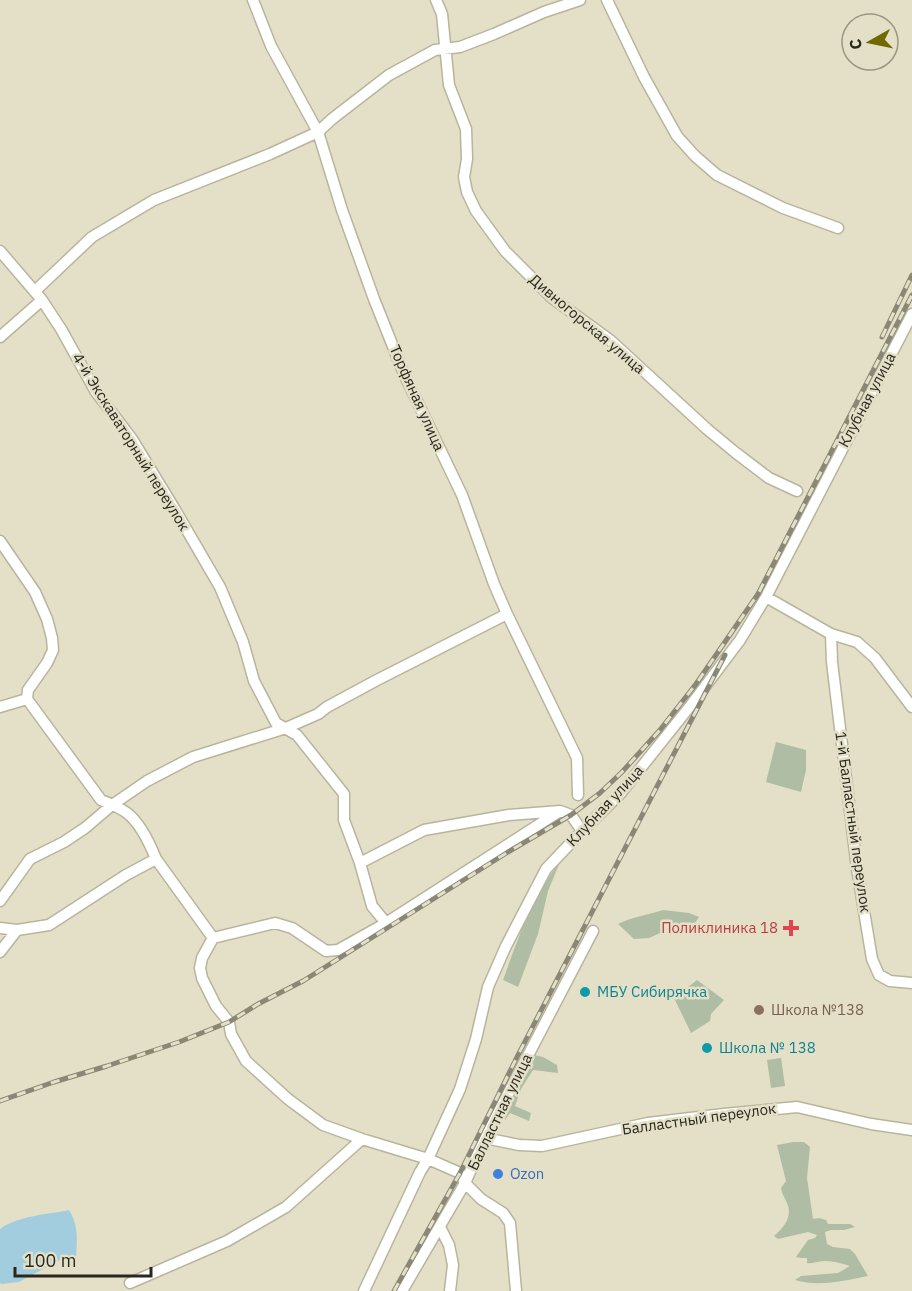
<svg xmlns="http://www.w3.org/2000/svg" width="912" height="1291" viewBox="0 0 912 1291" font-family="'IBM Plex Sans',sans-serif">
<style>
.green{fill:#aebda4}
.water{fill:#a2cddf}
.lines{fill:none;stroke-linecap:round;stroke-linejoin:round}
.minor-casing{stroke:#b9b49d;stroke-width:13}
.minor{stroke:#fff;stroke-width:10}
.rail-casing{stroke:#8a8776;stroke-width:5}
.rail{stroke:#e4e0c7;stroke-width:3;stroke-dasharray:9;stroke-linecap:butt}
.health-dot{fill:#e0444e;stroke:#e4e0c7;stroke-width:2}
.culture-dot{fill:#0f9aa8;stroke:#e4e0c7;stroke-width:2}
.education-dot{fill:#8d6e63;stroke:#e4e0c7;stroke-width:2}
.shop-dot{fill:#3f7fe0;stroke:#e4e0c7;stroke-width:2}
.labels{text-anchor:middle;stroke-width:5;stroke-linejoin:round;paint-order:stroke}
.street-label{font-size:15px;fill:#29271e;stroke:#e4e0c7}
.health-label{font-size:15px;fill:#be3a42;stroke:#e4e0c7;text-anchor:end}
.culture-label{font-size:15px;fill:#0d838f;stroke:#e4e0c7;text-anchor:start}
.education-label{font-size:15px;fill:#785e54;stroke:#e4e0c7;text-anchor:start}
.shop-label{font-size:15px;fill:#366cbe;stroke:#e4e0c7;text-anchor:start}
</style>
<rect width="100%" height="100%" fill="#e4e0c7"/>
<path class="green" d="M776 742 806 750V770L801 792 766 782Z
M560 862 548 891 538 934 518 987 503 980C518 939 532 896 560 862Z
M663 910 689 913 699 917 690 931 671 928 649 938 634 939 618 924C632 917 648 915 663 910Z
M697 980 724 1000 711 1014 710 1021 691 1033 674 998Z
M530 1054 543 1057 557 1065 558 1073 533 1070 521 1089 515 1106 531 1113 529 1121 510 1113 505 1120 501 1117Z
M781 1058 785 1086 771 1088 767 1060Z
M793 1142H804L810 1147 807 1178 813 1219 819 1218 826 1220 828 1224H850L855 1227 844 1230H831L825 1232 827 1244 833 1247 850 1249 855 1254 868 1276C844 1281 819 1287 795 1280L801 1276 838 1273 850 1266C841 1263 827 1259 818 1262 814 1262 811 1264 807 1263V1258H801L796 1257 808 1240 815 1238 817 1235 808 1232 778 1239 774 1236C784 1227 794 1216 786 1201 784 1196 782 1194 781 1188L786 1181 777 1145Z"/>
<path class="water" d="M69 1210C79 1226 77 1241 76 1259L60 1260 19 1282 2 1284 0 1283V1229C20 1215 46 1215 69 1210Z"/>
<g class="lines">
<g class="minor-casing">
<path id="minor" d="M253 0 271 46 318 132 342 210 374 299 404 374 462 495 494 584 507 614 577 758 578 795
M436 0 442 14 449 85 466 129 467 159 464 177 467 192 476 211 505 251 552 298 610 340 707 429 736 453 769 478 797 491
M607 0 644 77 677 136 695 156 717 175 783 208 838 228
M0 251 42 300 61 329 96 392 132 439 174 508 220 587 243 642 254 681 276 723 297 735 344 794V820L360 863 372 906 386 923
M35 291 92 237 154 200 270 154 318 132 332 119 389 75 435 50 460 47 494 34 544 12 580 0
M0 337 42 300
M0 541 35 592 47 619 52 638 53 650 47 663 28 690 27 699 101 800C110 804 119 807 127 813 140 823 150 844 156 859
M766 597 831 634 857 642 875 658 912 707
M831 634 832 662 857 869 872 959 879 975 890 981 912 983
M0 707 27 699
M360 863 424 830 509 815 560 811
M0 901 30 859 64 842 85 828 112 805 147 781 193 757 286 728 318 714 327 707 377 680 507 614
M0 928 17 930 49 925 126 875 156 859 213 938 275 923 292 928 326 951 338 950 386 923 560 811 571 815 582 831
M213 938 202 958 200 968 202 978 216 1006 229 1022 231 1034 246 1061 288 1099 323 1125 362 1139 428 1159 460 1173 465 1183 481 1199 503 1213 510 1223 516 1291
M0 952 17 930
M485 1138 519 1145 542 1146 648 1123 724 1114 797 1107 871 1124 912 1130
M440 1227 449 1245 453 1265 450 1291
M130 1283 227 1241 286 1207 362 1139
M364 1291 420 1172 428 1159 460 1089 476 1039 488 987 506 946 546 869 582 831 620 794 691 705 740 640 766 597 912 314
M402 1291 465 1183 485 1138 593 931"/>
</g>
<use href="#minor" class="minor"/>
<g class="rail-casing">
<path id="rail" d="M882 337 912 275
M0 1101 54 1082 107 1066 179 1042 229 1022 258 1004 303 981 508 852 571 815 600 793 622 772 660 730 696 684 758 594 912 295
M394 1291 460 1173 517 1057 725 655"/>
</g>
<use href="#rail" class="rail"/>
</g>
<path class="health-dot" d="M788 919h6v6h6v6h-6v6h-6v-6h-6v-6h6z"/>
<g class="culture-dot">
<circle cx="585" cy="992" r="6"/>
<circle cx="707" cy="1048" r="6"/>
</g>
<circle class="education-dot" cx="759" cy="1010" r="6"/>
<circle class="shop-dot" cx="498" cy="1174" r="6"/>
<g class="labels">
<g class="street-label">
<text transform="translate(587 324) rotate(40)" y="5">Дивногорская улица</text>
<text transform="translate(417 398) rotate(66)" y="5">Торфяная улица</text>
<text transform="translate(867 400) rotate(-62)" y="5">Клубная улица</text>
<text transform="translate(131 442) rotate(58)" y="5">4-й Экскаваторный переулок</text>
<text transform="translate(605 806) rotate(-47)" y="5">Клубная улица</text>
<text transform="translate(853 822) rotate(82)" y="5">1-й Балластный переулок</text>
<text transform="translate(500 1112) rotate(-64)" y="5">Балластная улица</text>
<text transform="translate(699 1119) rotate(-8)" y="5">Балластный переулок</text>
</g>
<g class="health-label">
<text x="778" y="933">Поликлиника 18</text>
</g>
<g class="culture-label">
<text x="597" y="997">МБУ Сибирячка</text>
<text x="719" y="1053">Школа № 138</text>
</g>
<g class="education-label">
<text x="771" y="1015">Школа №138</text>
</g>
<g class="shop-label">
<text x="510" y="1179">Ozon</text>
</g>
</g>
<g transform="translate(870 42) rotate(261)"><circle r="28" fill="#e4e0c7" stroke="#999683" stroke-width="1.5"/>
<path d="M0-4.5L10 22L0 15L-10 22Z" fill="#706901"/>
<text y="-9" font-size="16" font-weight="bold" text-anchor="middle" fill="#29271e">С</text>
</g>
<path d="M15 1267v9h136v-9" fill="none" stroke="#29271e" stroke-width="3"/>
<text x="24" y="1267" font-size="18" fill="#29271e" stroke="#e4e0c7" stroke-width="4.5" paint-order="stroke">100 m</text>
</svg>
